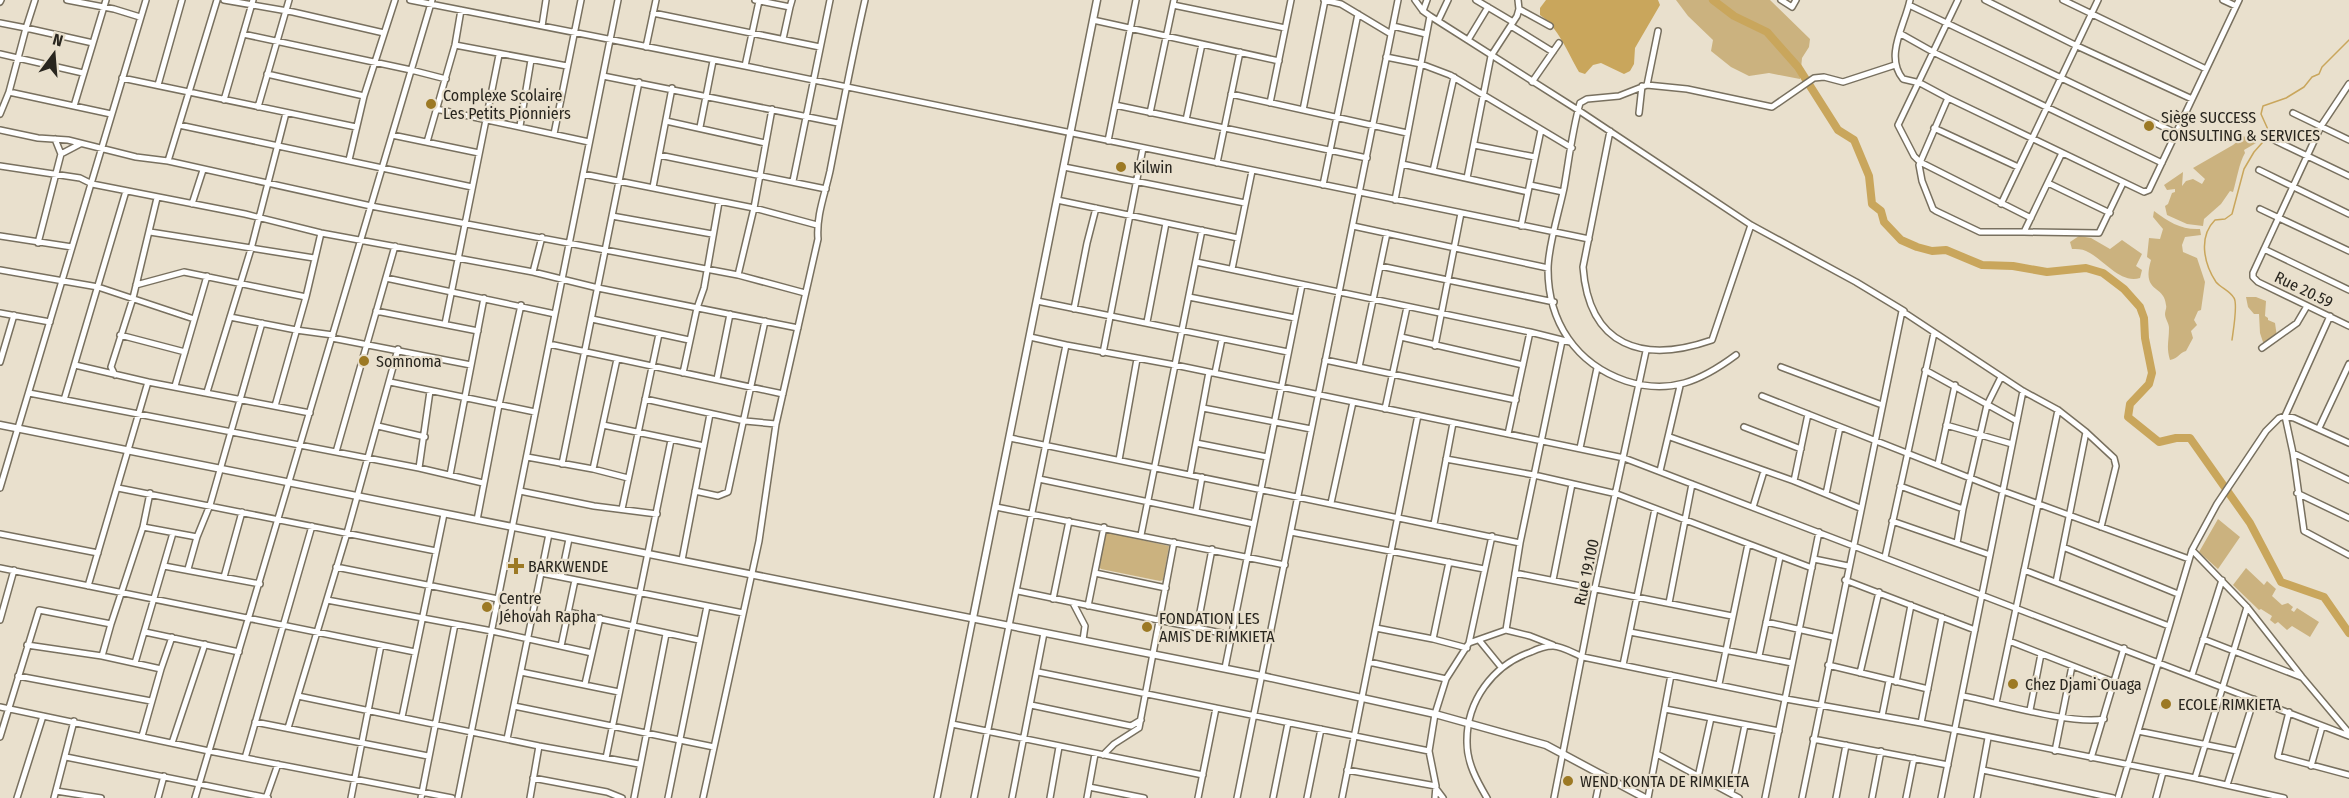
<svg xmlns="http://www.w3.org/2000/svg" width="2349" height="798" viewBox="0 0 2349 798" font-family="'Fira Sans Condensed',sans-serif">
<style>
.green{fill:#cbb27f}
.water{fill:#c9a65c}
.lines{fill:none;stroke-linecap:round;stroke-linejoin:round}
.stream{stroke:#c9a65c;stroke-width:1.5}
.river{stroke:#c9a65c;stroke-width:8}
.minor-casing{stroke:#78705f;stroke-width:8}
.tertiary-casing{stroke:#78705f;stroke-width:9}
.minor{stroke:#fff;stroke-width:5}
.tertiary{stroke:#fff;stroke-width:6}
.poi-dot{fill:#9c7924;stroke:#e9e0cd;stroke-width:2}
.labels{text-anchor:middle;stroke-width:4.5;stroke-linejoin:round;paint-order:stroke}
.poi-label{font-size:16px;fill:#29261f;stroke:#e9e0cd;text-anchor:start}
.street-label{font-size:16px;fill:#29261f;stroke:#e9e0cd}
</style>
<rect width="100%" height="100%" fill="#e9e0cd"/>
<path class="green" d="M1676 0H1770L1810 39 1809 47 1802 58 1800 79 1769 73 1749 76 1731 67 1711 51 1713 40 1688 16Z
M2244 136 2248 141 2253 139 2256 143 2244 150 2245 153C2239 163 2237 179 2233 192L2230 191 2221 204 2204 219 2203 226 2187 224 2167 215 2165 206 2168 204 2172 193 2175 192V189L2167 190 2164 185 2183 172 2182 186 2186 181 2193 179 2202 184 2205 179 2193 168 2233 145Z
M2154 211C2169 222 2181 230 2200 229L2201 235 2185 237 2182 245 2183 252 2197 258 2205 282 2201 310 2198 311 2194 320 2197 325 2191 331 2193 338 2186 351C2180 352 2178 359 2170 360 2166 347 2169 341 2169 328 2169 323 2165 319 2165 314 2165 311 2167 308 2166 305 2164 284 2141 294 2151 260L2147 257 2149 238 2160 239 2163 229 2153 217Z
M2079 236 2091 238 2110 249 2122 240 2142 254 2136 266 2142 270 2140 278C2119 284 2103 258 2086 251 2082 249 2076 249 2072 249L2070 242Z
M2246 297H2256L2266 301 2265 316 2268 318V320L2275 323 2277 337 2267 343 2263 342 2260 333 2259 314H2254L2248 307Z
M2218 519 2240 537 2218 569 2199 552Z
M1106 532 1169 546 1163 580 1160 581 1101 569 1099 567Z
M2246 568 2264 585 2267 581 2276 589 2272 596 2282 605 2288 603 2293 607 2291 610 2294 612 2297 608 2319 622 2310 637 2292 626 2287 630 2278 622 2275 624 2270 620 2272 616 2261 609 2259 610 2233 585Z"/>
<path class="water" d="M1546 0H1658L1660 5 1635 48 1634 64 1630 71 1624 74 1601 63 1593 65 1585 74 1579 72C1568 53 1558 27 1540 15V8Z"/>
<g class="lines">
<path class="stream" d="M2232 340C2233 332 2238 304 2234 298 2230 291 2221 288 2216 282 2204 264 2198 237 2215 220L2225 219 2232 214 2244 169 2254 152 2270 134 2261 114 2263 106 2286 98 2304 87 2312 77 2319 74 2322 67 2349 40"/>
<path class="river" d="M1713 0 1734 16 1767 32 1798 67 1838 130 1854 140 1869 176 1872 204 1881 211 1884 222 1901 240 1917 247 1932 251 1946 250 1982 265 2013 266 2047 272 2086 268 2103 273 2124 289 2140 307 2144 318 2145 338 2152 373 2149 384 2130 404 2128 417 2159 442 2176 438H2190L2250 523 2281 582 2324 597 2349 633"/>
<g class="minor-casing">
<path id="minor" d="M67 0 114 9 140 17
M224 0 293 12 384 33
M410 0 745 66 1589 239
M755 0 790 7 792 0
M1324 0 1341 4 1391 34
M1415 0 1423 11 1430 16 1578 110 1751 225 1856 282 1904 311
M1476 0 1513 22
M1781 0 1792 7 1796 0
M1910 0C1905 25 1884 56 1903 79L1920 83 1948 98 2144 192 2149 190 2239 0
M1958 0 1898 125 1914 156 1920 162 2031 218
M1985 0 2077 46 2192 99
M2063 0 2206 69
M2223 0 2236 6
M0 2 1 0
M1173 5 1285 28
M1909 5 2176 133
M1519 9 1550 26
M1423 11 1427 0
M653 13 820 47
M1093 20 1279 61
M1438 21 1448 0
M0 23 26 28 35 0
M542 26 546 0
M1393 26 1426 34
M1511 26 1553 52
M243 34 411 70 446 79
M1901 34 1933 52 2162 163
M783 39 790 7
M1468 40 1488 7
M93 43 26 28 9 92 111 114
M455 45 567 66
M646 47 656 0
M0 54 83 73
M1386 57 1421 64 1450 75 1572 148
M745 66 759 1
M267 74 364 96
M603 76 838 123
M122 78 356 127
M1532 82 1559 43
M2349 84 2321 126 2253 273V277L2258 282 2349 326
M158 85 182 0
M1647 85 1658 31
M1231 94 1407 133
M1948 98 1919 165 1922 181 1933 209 1936 211 1980 232H2024L2062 153
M224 100 253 0
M1270 103 1291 0
M1115 105 1367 158
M74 106 106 0
M258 107 289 0
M436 109 589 142
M1303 110 1325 0
M1150 113 1174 0
M1639 113 1642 86
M2293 113 2349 140
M0 114 9 92
M1186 120 1202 44
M666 121 765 143
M179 125 472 187
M520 126 531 60
M700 127 713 61
M1934 128 2018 167
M0 130 38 138 68 140 136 157 168 161 371 206 738 275 805 293
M1610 131 1583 267C1589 347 1643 364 1712 340L1751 225
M554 134 581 0
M392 135 479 153
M1108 141 1136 0
M2276 141 2349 176
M427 142 455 45 461 10
M1474 145 1535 157
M61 154 80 144
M659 155 826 189
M349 160 364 96 395 0
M168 161 217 0
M1217 163 1240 52
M1402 164 1528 192
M0 166 80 178 92 184 245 214 321 233 533 272 598 288 798 328
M1064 167 1245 203
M2259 170 2349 214
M1433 171 1454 77
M583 174 754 208 817 225
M1467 178 1491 56 1517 16 1519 9 1518 0
M793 181 830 0
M2048 183 2110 213
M1323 185 1358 14
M1530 185 1563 192
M653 187 672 88
M1057 200 1238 238
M1395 200 1430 16
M192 204 203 170
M2001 204 2098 0
M2260 209 2349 251
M612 216 712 234
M1353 226 1548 268
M1521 226 1541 130
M150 232 314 258
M2024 232 2099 233 2123 183
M0 236 72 247
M38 243 61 154 55 139
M2264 249 2349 290
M1196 262 1530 332 1570 342
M1380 266 1554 302
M1232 269 1252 171
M0 270 98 287 194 319
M533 272 542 237
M738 275 754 208 772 109
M386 278 555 314
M136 285 184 272 306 297
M1189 297 1295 318
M1037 301 1288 352
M1074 309 1087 243 1096 208
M376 311 478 331
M0 313 50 322
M2330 316 2285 416 2293 453 2304 531 2349 555
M230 317 296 330 333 335
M592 319 689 340
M1147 322 1166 223
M445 324 499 55
M120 335 185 352
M1401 337 1523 365
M332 338 471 365
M549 344 783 394
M1066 345 1175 365 1624 458 2349 736
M1435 346 1461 213
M2262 348 2297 323 2307 306
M1103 353 1143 148
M1736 355C1701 381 1670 395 1626 381 1576 364 1548 322 1548 269 1548 246 1559 212 1564 188 1569 160 1572 131 1580 103L1587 99 1619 96 1647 85 1687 89 1772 107 1814 78 1824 77 1843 82 1895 65
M1325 360 1516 400
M0 362 14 315
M75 365 148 382 310 413
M1359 367 1387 233
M1781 367 1882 405
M1925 370 2017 421
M683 373 697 308 704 288 719 202
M1215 373 1222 339
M115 375 111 367 133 298 157 198
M717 379 730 314
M390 382 535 412
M175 386 207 276
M207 392 251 249 286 113
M29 393 419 468 483 483
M1762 396 2003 491 2189 559
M645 399 745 421 776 424
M64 400 126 191
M275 406 306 297 321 233
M1203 408 1311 429
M1385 409 1407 307
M603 425 704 446
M1946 425 2012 444
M378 426 425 437
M1744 427 1801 449
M2319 428 2349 364
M1508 434 1530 332
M1670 437 1794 481 1860 508
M1010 438 1520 543
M1196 443 1267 457
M1580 448 1597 368
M336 452 395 246
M2293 453 2349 480
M527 457 593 469 628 478
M1446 459 1534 475 1617 494 1812 568
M1119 460 1137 359
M562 464 639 82
M1938 464 1955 385
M419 468 430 391
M593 469 617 359
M1660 471 1680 386
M450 475 484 298
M1190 475 1209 372
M1039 479 1254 524
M1794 481 1808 414
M1900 486 1963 509
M0 488 146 0
M118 488 436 551
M520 491 594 506 657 514
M695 491 718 496 728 492 765 321
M2297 493 2349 518
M1826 494 1840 427
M1331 503 1353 402
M996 507 1285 565
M1753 507 1764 471
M622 509 659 334
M1196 511 1202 477
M477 520 499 405 521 305
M1892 521 1990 555
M1434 524 1453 423
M143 527 197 537
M1291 532 1484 569
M0 534 98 553
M1141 535 1202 230
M1957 543 1963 509 1987 405 2001 377
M2063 547 2178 594
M2192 550 2247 607 2302 677 2349 733
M1885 557 1934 333
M1814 559 1848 566
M682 560 710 414
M164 566 260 584
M336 567 498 599
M0 568 415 652
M188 569 197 537 210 505 262 323
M2024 570 2169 626
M541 573 743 613
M1095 573 1166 588
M1515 573 1732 616
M224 577 242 512
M561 577 569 539
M1553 580 1572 484
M1845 580 1975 630
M2056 582 2086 432
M88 586 148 382
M1018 591 1231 635
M1053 599 1069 521
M327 600 492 631 592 653
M1073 603 1085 626 1083 640
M1669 603 1692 484
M1088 606 1104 527
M568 612 699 640
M0 620 14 570
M1766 622 1833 637
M111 624 143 527 150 493
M1197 628 1212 549
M1376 628 1433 639 1467 648
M1506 630 1520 543 1562 341
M145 632 239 652
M1630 632 1792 663
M1433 639 1449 562
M2203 639 2301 677
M1479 640 1501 667
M2009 641 2114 682
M1469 643 1506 630 1530 636 1553 645
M27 645 102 656 161 669 142 736
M561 646 575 580
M1759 656 1780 557
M1369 662 1446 679
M135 663 173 533
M1623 665 1655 509
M1828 665 1928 689
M1225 668 1302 285
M161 669 172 637
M521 672 619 692
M1038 672 1429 751
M1860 673 1879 592
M2192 675 2222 580
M18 676 151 701
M1896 682 1911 605
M585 684 600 618
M1719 684 1748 544
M298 696 539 746 639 764
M1963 696C1998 703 2072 725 2104 719
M1996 703 2058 410
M1031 705 1131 726 1141 720
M514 706 714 747
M0 707 209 751 452 798
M1665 709 1779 731
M2030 710 2041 654
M2289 712 2278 756 2349 775
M1882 716 1889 681
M402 717 444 514
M255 722 428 756
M1921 723 1942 617
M952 724 1203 775
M288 728 347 533 398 349
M2138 731 2237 751
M0 737 39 610 111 624 102 656
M507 739 549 534
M1813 739 1948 765
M172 743 205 644
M2055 751 2072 666
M1657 754 1739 798
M1103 755 1114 744 1139 728 1174 542
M66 757 268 798
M245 758 312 526
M606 758 671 440
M2091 758 2124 648
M2311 766 2322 727
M1347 770 1436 786
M1983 770 2113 798
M1698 777 1711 718
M533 778 607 792 622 798
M2195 778 2247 607
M2227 785 2254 699
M1089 787 1144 798
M1437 790 1443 798
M56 791 101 798
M1731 793 1745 725
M17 798 43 716
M54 798 74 721
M158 798 164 776
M195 798 432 0
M266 798 278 764
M351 798 381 645
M421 798 455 624
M458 798 618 0
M530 798 539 746
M634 798 666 634
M668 798 707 606
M703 798 759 541 776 424 818 239C816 216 825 194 830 171 841 114 852 57 865 0
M937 798 973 618
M974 798 1066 345 1030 337
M1012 798 1044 633
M1050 798 1059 747
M1087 798 1095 754
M1198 798 1216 708
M1237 798 1398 0
M1273 798 1288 723
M1307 798 1321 729
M1342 798 1418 415
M1435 798 1436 786 1429 751 1435 714 1446 679 1469 643 1492 536
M1487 798C1477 781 1467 763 1467 743 1466 701 1493 665 1531 652 1537 649 1546 646 1553 646 1562 646 1575 654 1583 657L1786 699 1921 723 2195 778 2284 798
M1554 798 1595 588 1646 351
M1596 798 1601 774
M1648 798 1671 675
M1765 798 1819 532
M1802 798 1902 311 2023 391 2058 410 2086 432 2114 458 2116 466 2101 527
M1836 798 1846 745
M1872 798 1881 751
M1906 798 1914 758
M1941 798 2023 391
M1977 798 1988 738
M2118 798 2192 550 2217 504 2266 431 2279 418 2285 416 2294 418 2349 443
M2156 798 2163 772"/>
</g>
<g class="tertiary-casing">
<path id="tertiary" d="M0 425 1262 676 1435 714 1546 745 1645 798
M973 618 1097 0"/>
</g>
<use href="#minor" class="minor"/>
<use href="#tertiary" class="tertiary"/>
</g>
<g class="poi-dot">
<circle cx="431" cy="104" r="6"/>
<circle cx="2149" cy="126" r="6"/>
<circle cx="1121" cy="167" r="6"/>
<circle cx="364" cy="361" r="6"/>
<path d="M513 557h6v6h6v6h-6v6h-6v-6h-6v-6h6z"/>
<circle cx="487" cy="607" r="6"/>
<circle cx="1147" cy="627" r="6"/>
<circle cx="2013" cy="684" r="6"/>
<circle cx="2166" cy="704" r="6"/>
<circle cx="1568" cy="781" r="6"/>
</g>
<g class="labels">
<g class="poi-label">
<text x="443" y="101">Complexe Scolaire<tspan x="443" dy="18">Les Petits Pionniers</tspan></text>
<text x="2161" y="123">Siège SUCCESS<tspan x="2161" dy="18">CONSULTING &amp; SERVICES</tspan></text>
<text x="1133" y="173">Kilwin</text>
<text x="376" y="367">Somnoma</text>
<text x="528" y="572">BARKWENDE</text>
<text x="499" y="604">Centre<tspan x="499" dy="18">Jéhovah Rapha</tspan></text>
<text x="1159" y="624">FONDATION LES<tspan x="1159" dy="18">AMIS DE RIMKIETA</tspan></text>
<text x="2025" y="690">Chez Djami Ouaga</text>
<text x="2178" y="710">ECOLE RIMKIETA</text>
<text x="1580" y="787">WEND KONTA DE RIMKIETA</text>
</g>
<g class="street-label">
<text transform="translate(2304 289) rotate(26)" y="6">Rue 20.59</text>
<text transform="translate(1586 572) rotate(-78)" y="6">Rue 19.100</text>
</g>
</g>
<g transform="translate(54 54) rotate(16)" stroke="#e9e0cd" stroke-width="4.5" paint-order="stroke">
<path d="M0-4.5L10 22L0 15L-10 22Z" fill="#29261f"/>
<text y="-9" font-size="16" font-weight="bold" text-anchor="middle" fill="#29261f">N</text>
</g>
</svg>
